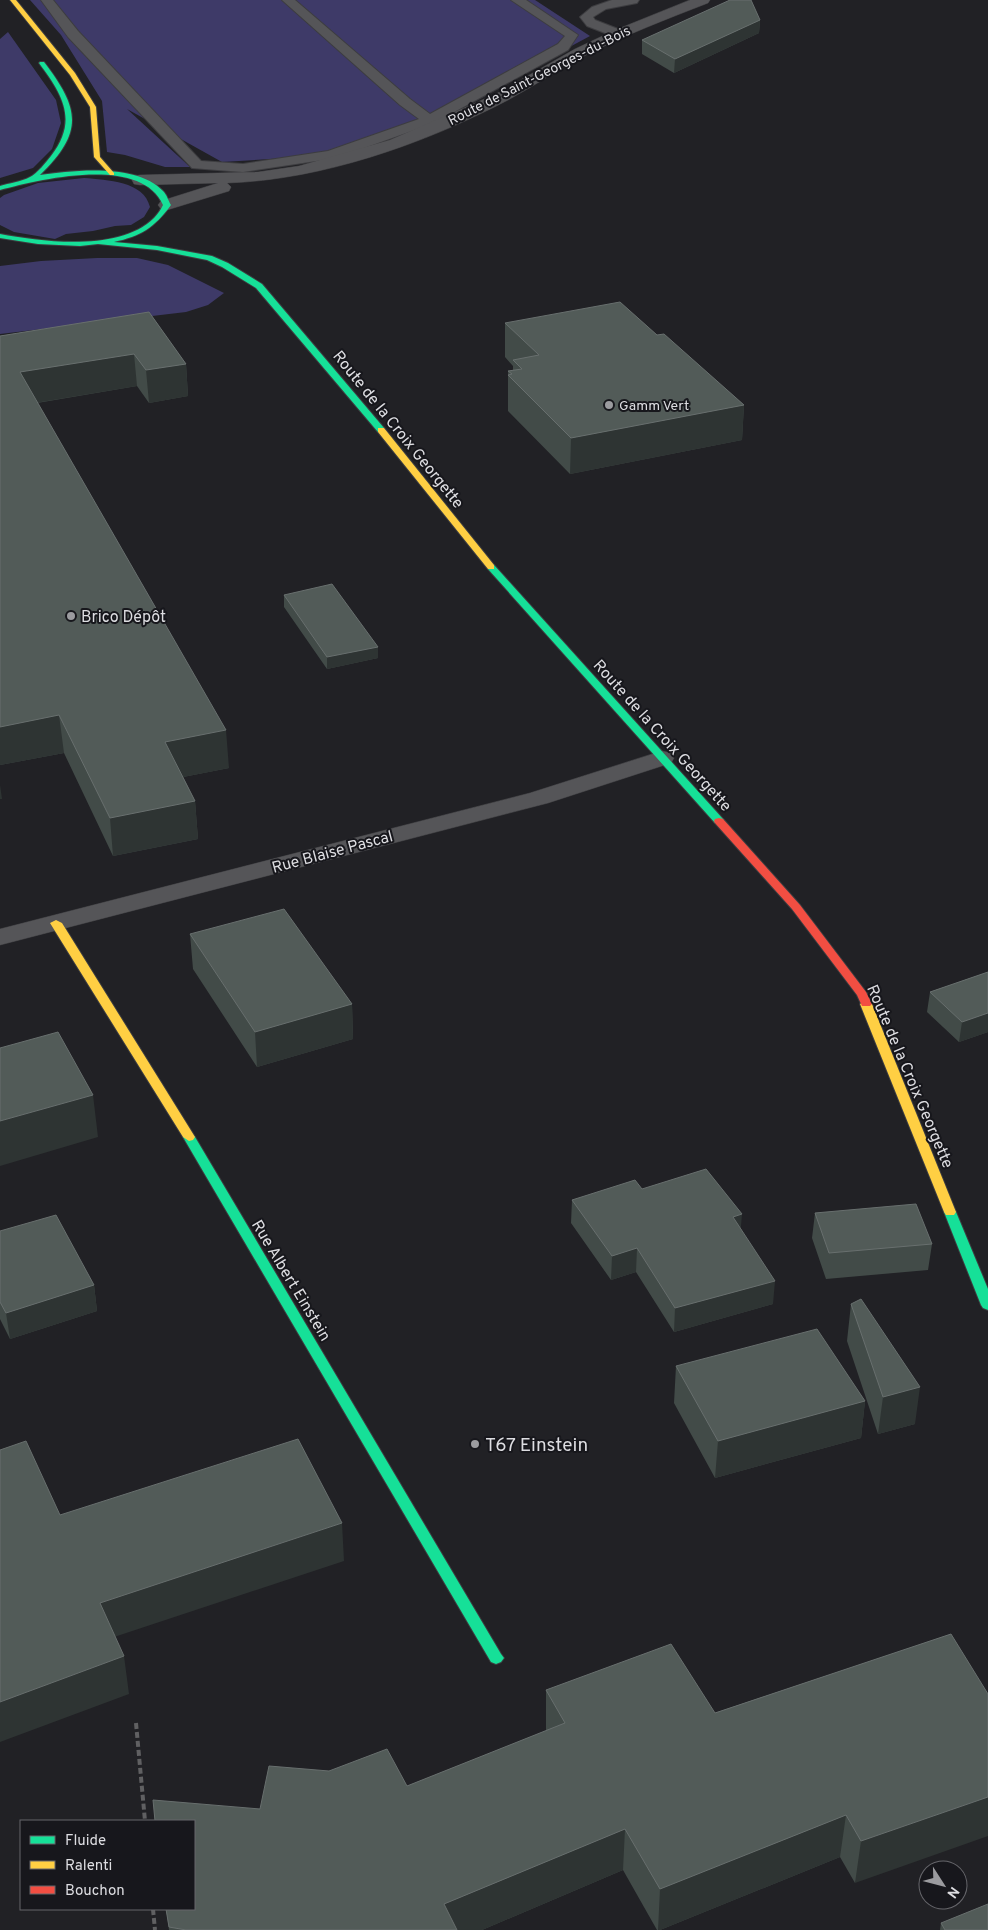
<svg xmlns="http://www.w3.org/2000/svg" width="988" height="1930" viewBox="0 0 988 1930" font-family="Overpass,sans-serif">
<style>
.green{fill:#3e3a68}
.lines{fill:none;stroke-linecap:round;stroke-linejoin:round}
.lane-casing{stroke:#3d3d40;stroke-width:2}
.street-casing{stroke:#3d3d40;stroke-width:1}
.fast-casing{stroke:#3d3d40;stroke-width:2}
.slow-casing{stroke:#3d3d40;stroke-width:2}
.jam-casing{stroke:#3d3d40;stroke-width:2}
.path{stroke:#606062;stroke-width:4;stroke-dasharray:6 3;stroke-linecap:butt}
.lane{fill:#555558;fill-rule:evenodd}
.street{fill:#555558;fill-rule:evenodd}
.fast{fill:#16e098;fill-rule:evenodd}
.slow{fill:#ffcf43;fill-rule:evenodd}
.jam{fill:#f24e42;fill-rule:evenodd}
.wall{fill:#424b48}
.shaded-wall{fill:#2e3433}
.building{fill:#525b58;stroke:#686f6e}
.poi-dot{fill:#9b9b9f;stroke:#17171c;stroke-width:2}
.labels{text-anchor:middle;stroke-width:4;stroke-linejoin:round;paint-order:stroke}
.far-street-label{font-size:14px;fill:#dddde1;stroke:#17171c}
.far-poi-label{font-size:14px;fill:#dddde1;stroke:#17171c;text-anchor:start}
.street-label{font-size:16px;fill:#dddde1;stroke:#17171c}
.poi-label{font-size:16px;fill:#dddde1;stroke:#17171c;text-anchor:start}
.near-poi-label{font-size:19px;fill:#dddde1;stroke:#17171c;text-anchor:start}
</style>
<rect width="100%" height="100%" fill="#212125"/>
<path class="green" d="M30 0H535L590 36 564 50 483 97 435 120 337 155 222 162 127 109 190 167H165L125 155 107 152 102 101 61 35Z
M8 32 56 100 61 123 52 149 33 168 0 178V39Z
M84 178C107 180 144 181 150 207L144 217 131 225 115 226 93 231 66 234 55 239 14 232 0 225V198L4 195 38 183Z
M97 258H137L168 265 224 293 208 305 186 312 0 334V266L41 261Z"/>
<g class="lines">
<g class="lane-casing">
<path id="lane" d="M41 0H53L78 31 201 161 243 164 328 151 419 119 400 105 282 0H295L410 99 430 114 558 44 565 36 511 0H526L578 35 568 50 434 123 336 158 243 172 192 168 68 37Z
M612 0H639L637 3 606 9 593 17 595 20 623 31 624 34 618 38 587 26 580 17 592 7Z"/>
</g>
<g class="street-casing">
<path id="street" d="M690 0H710L708 3C667 19 625 35 586 55 559 69 534 86 508 100 424 144 321 180 227 183L231 187 229 191 167 210 161 209 158 205 161 201 218 183 140 185 134 184 132 180 134 176 140 175 258 172 299 166 390 140 496 94 575 49 613 31Z
M662 751 671 753 674 758 671 763 548 803 0 945V929L530 793Z"/>
</g>
<g class="fast-casing">
<path id="fast" d="M40 62H44C80 109 84 132 40 175 74 170 137 163 163 191 167 195 168 200 171 205 154 228 141 236 114 242L157 246 212 256 228 263 262 284 384 428V432H378L256 288 222 267 207 260 157 250 98 244 80 246 38 244 0 238V234C43 242 120 252 154 218 158 214 161 209 163 205 141 155 41 179 0 190V186C9 183 21 182 30 177 37 174 46 162 51 156 79 120 62 94 39 63Z
M491 564 494 565 723 819 724 821 723 823H715L488 569V565Z
M189 1133 195 1137 501 1654 504 1658 501 1662 496 1664 491 1662 183 1137Z
M950 1208 954 1209 956 1212 988 1289V1310L983 1308 981 1305 944 1212 946 1209Z"/>
</g>
<g class="slow-casing">
<path id="slow" d="M10 0H16L75 73 96 107 100 157 114 173V175H110L94 157 90 107 70 75Z
M378 428H384L494 565V569H488L378 432Z
M56 920 62 923 195 1137 193 1140 189 1141 183 1137 50 923Z
M866 1000 872 1004 956 1212 954 1215H946L944 1212 860 1004Z"/>
</g>
<g class="jam-casing">
<path id="jam" d="M719 818 723 819 800 905 866 992 872 1004 870 1006H862L857 995 792 909 715 823 714 821 715 819Z"/>
</g>
<path class="path" d="M136 1723 145 1821
M153 1909 155 1930"/>
<use href="#lane" class="lane"/>
<use href="#street" class="street"/>
<use href="#fast" class="fast"/>
<use href="#slow" class="slow"/>
<use href="#jam" class="jam"/>
</g>
<path class="wall" d="M760 20 759 33 674 73 642 54V40Z
M149 312 186 364 188 396 149 403 137 386 37 403 229 768 183 777 195 801 198 839 113 856 64 753 0 765V336Z
M505 323 657 335 744 405 742 440 570 474 508 411V371L513 370V366L505 357Z
M284 595 378 658 327 669 284 607Z
M190 934 352 1004 353 1039 257 1067 193 969Z
M988 972V1032L959 1042 927 1012 930 992Z
M642 1189 741 1229 773 1304 674 1332 636 1272 611 1280 571 1223 572 1200Z
M815 1213 932 1244 928 1270 826 1279 812 1238Z
M0 1231 94 1285 97 1311 10 1339 0 1319Z
M851 1304 915 1424 878 1434 847 1341Z
M676 1366 865 1401 861 1438 715 1478 674 1403Z
M951 1634 855 1883 840 1857 660 1930H657L623 1870 482 1930H169L166 1909 260 1809 407 1786 546 1731V1690L715 1713Z
M941 1923 988 1930H940Z"/>
<path class="shaded-wall" d="M760 20 759 33 674 73 675 59Z
M134 354 137 386 23 405 20 372Z
M186 364 188 396 149 403 146 370Z
M744 405 742 440 570 474 571 438Z
M378 647V658L327 669V657Z
M59 715 64 753 0 765V727Z
M226 730 229 768 168 780 165 742Z
M0 785 2 799H0Z
M195 801 198 839 113 856 110 818Z
M352 1004 353 1039 257 1067 255 1032Z
M988 1013V1032L959 1042 962 1022Z
M93 1095 98 1137 0 1166V1121Z
M742 1214 740 1238 733 1217Z
M637 1248 636 1272 611 1280 612 1256Z
M775 1281 773 1304 674 1332 675 1308Z
M94 1285 97 1311 10 1339 6 1313Z
M920 1387 915 1424 878 1434 883 1397Z
M865 1401 861 1438 715 1478 718 1441Z
M342 1523 344 1561 105 1640 100 1603Z
M124 1656 129 1694 0 1742V1702Z
M988 1797V1836L855 1883 861 1841Z
M846 1815 840 1857 660 1930H658L660 1889Z
M625 1829 623 1870 482 1930H444V1904Z"/>
<path class="building" d="M730 0H751L760 20 675 59 642 40Z
M620 302 657 335 664 334 744 405 571 438 508 375 512 374 508 371 522 369 513 360 539 355 505 323Z
M149 312 186 364 146 370 134 354 20 372 226 730 165 742 195 801 110 818 59 715 0 727V336Z
M332 584 378 647 327 657 284 595Z
M284 909 352 1004 255 1032 190 934Z
M988 972V1013L962 1022 930 992Z
M58 1032 93 1095 0 1121V1048Z
M706 1169 742 1214 733 1217 775 1281 675 1308 637 1248 612 1256 572 1200 635 1180 642 1189Z
M916 1204 932 1244 829 1253 815 1213Z
M56 1215 94 1285 6 1313 0 1302V1231Z
M861 1299 920 1387 883 1397 851 1304Z
M817 1329 865 1401 718 1441 676 1366Z
M298 1439 342 1523 100 1603 124 1656 0 1702V1450L26 1441 60 1515Z
M951 1634 988 1694V1797L861 1841 846 1815 660 1889 625 1829 444 1904 457 1930H186L169 1927 166 1909H194V1821H155L153 1800 260 1809 269 1766 329 1771 387 1749 407 1786 565 1723 546 1690 671 1644 715 1713Z
M988 1904V1930H945L941 1923Z"/>
<g class="poi-dot">
<circle cx="609" cy="405" r="5"/>
<circle cx="71" cy="616" r="5"/>
<circle cx="475" cy="1444" r="5"/>
</g>
<g class="labels">
<g class="far-street-label">
<text transform="translate(539 75) rotate(-27)" y="5">Route de Saint-Georges-du-Bois</text>
</g>
<g class="far-poi-label">
<text x="619" y="410">Gamm Vert</text>
</g>
<g class="street-label">
<text transform="translate(399 429) rotate(51)" y="6">Route de la Croix Georgette</text>
<text transform="translate(663 735) rotate(48)" y="6">Route de la Croix Georgette</text>
<text transform="translate(332 851) rotate(-15)" y="6">Rue Blaise Pascal</text>
<text transform="translate(911 1076) rotate(67)" y="6">Route de la Croix Georgette</text>
<text transform="translate(292 1280) rotate(59)" y="6">Rue Albert Einstein</text>
</g>
<g class="poi-label">
<text x="81" y="622">Brico Dépôt</text>
</g>
<g class="near-poi-label">
<text x="485" y="1451">T67 Einstein</text>
</g>
</g>
<rect x="20" y="1820" width="175" height="90" fill="#17171c" stroke="#66666b"/>
<rect x="30" y="1836" width="25" height="8" fill="#16e098" stroke="#66666b"/>
<text x="65" y="1845" font-size="15" fill="#dddde1">Fluide</text>
<rect x="30" y="1861" width="25" height="8" fill="#ffcf43" stroke="#66666b"/>
<text x="65" y="1870" font-size="15" fill="#dddde1">Ralenti</text>
<rect x="30" y="1886" width="25" height="8" fill="#f24e42" stroke="#66666b"/>
<text x="65" y="1895" font-size="15" fill="#dddde1">Bouchon</text>
<g transform="translate(943 1885) rotate(126)"><circle r="24" fill="#17171c" stroke="#66666b"/>
<path d="M0-4L9 19L0 12L-9 19Z" fill="#9b9b9f"/>
<text y="-8" font-size="14" font-weight="bold" text-anchor="middle" fill="#dddde1">N</text>
</g>
</svg>
